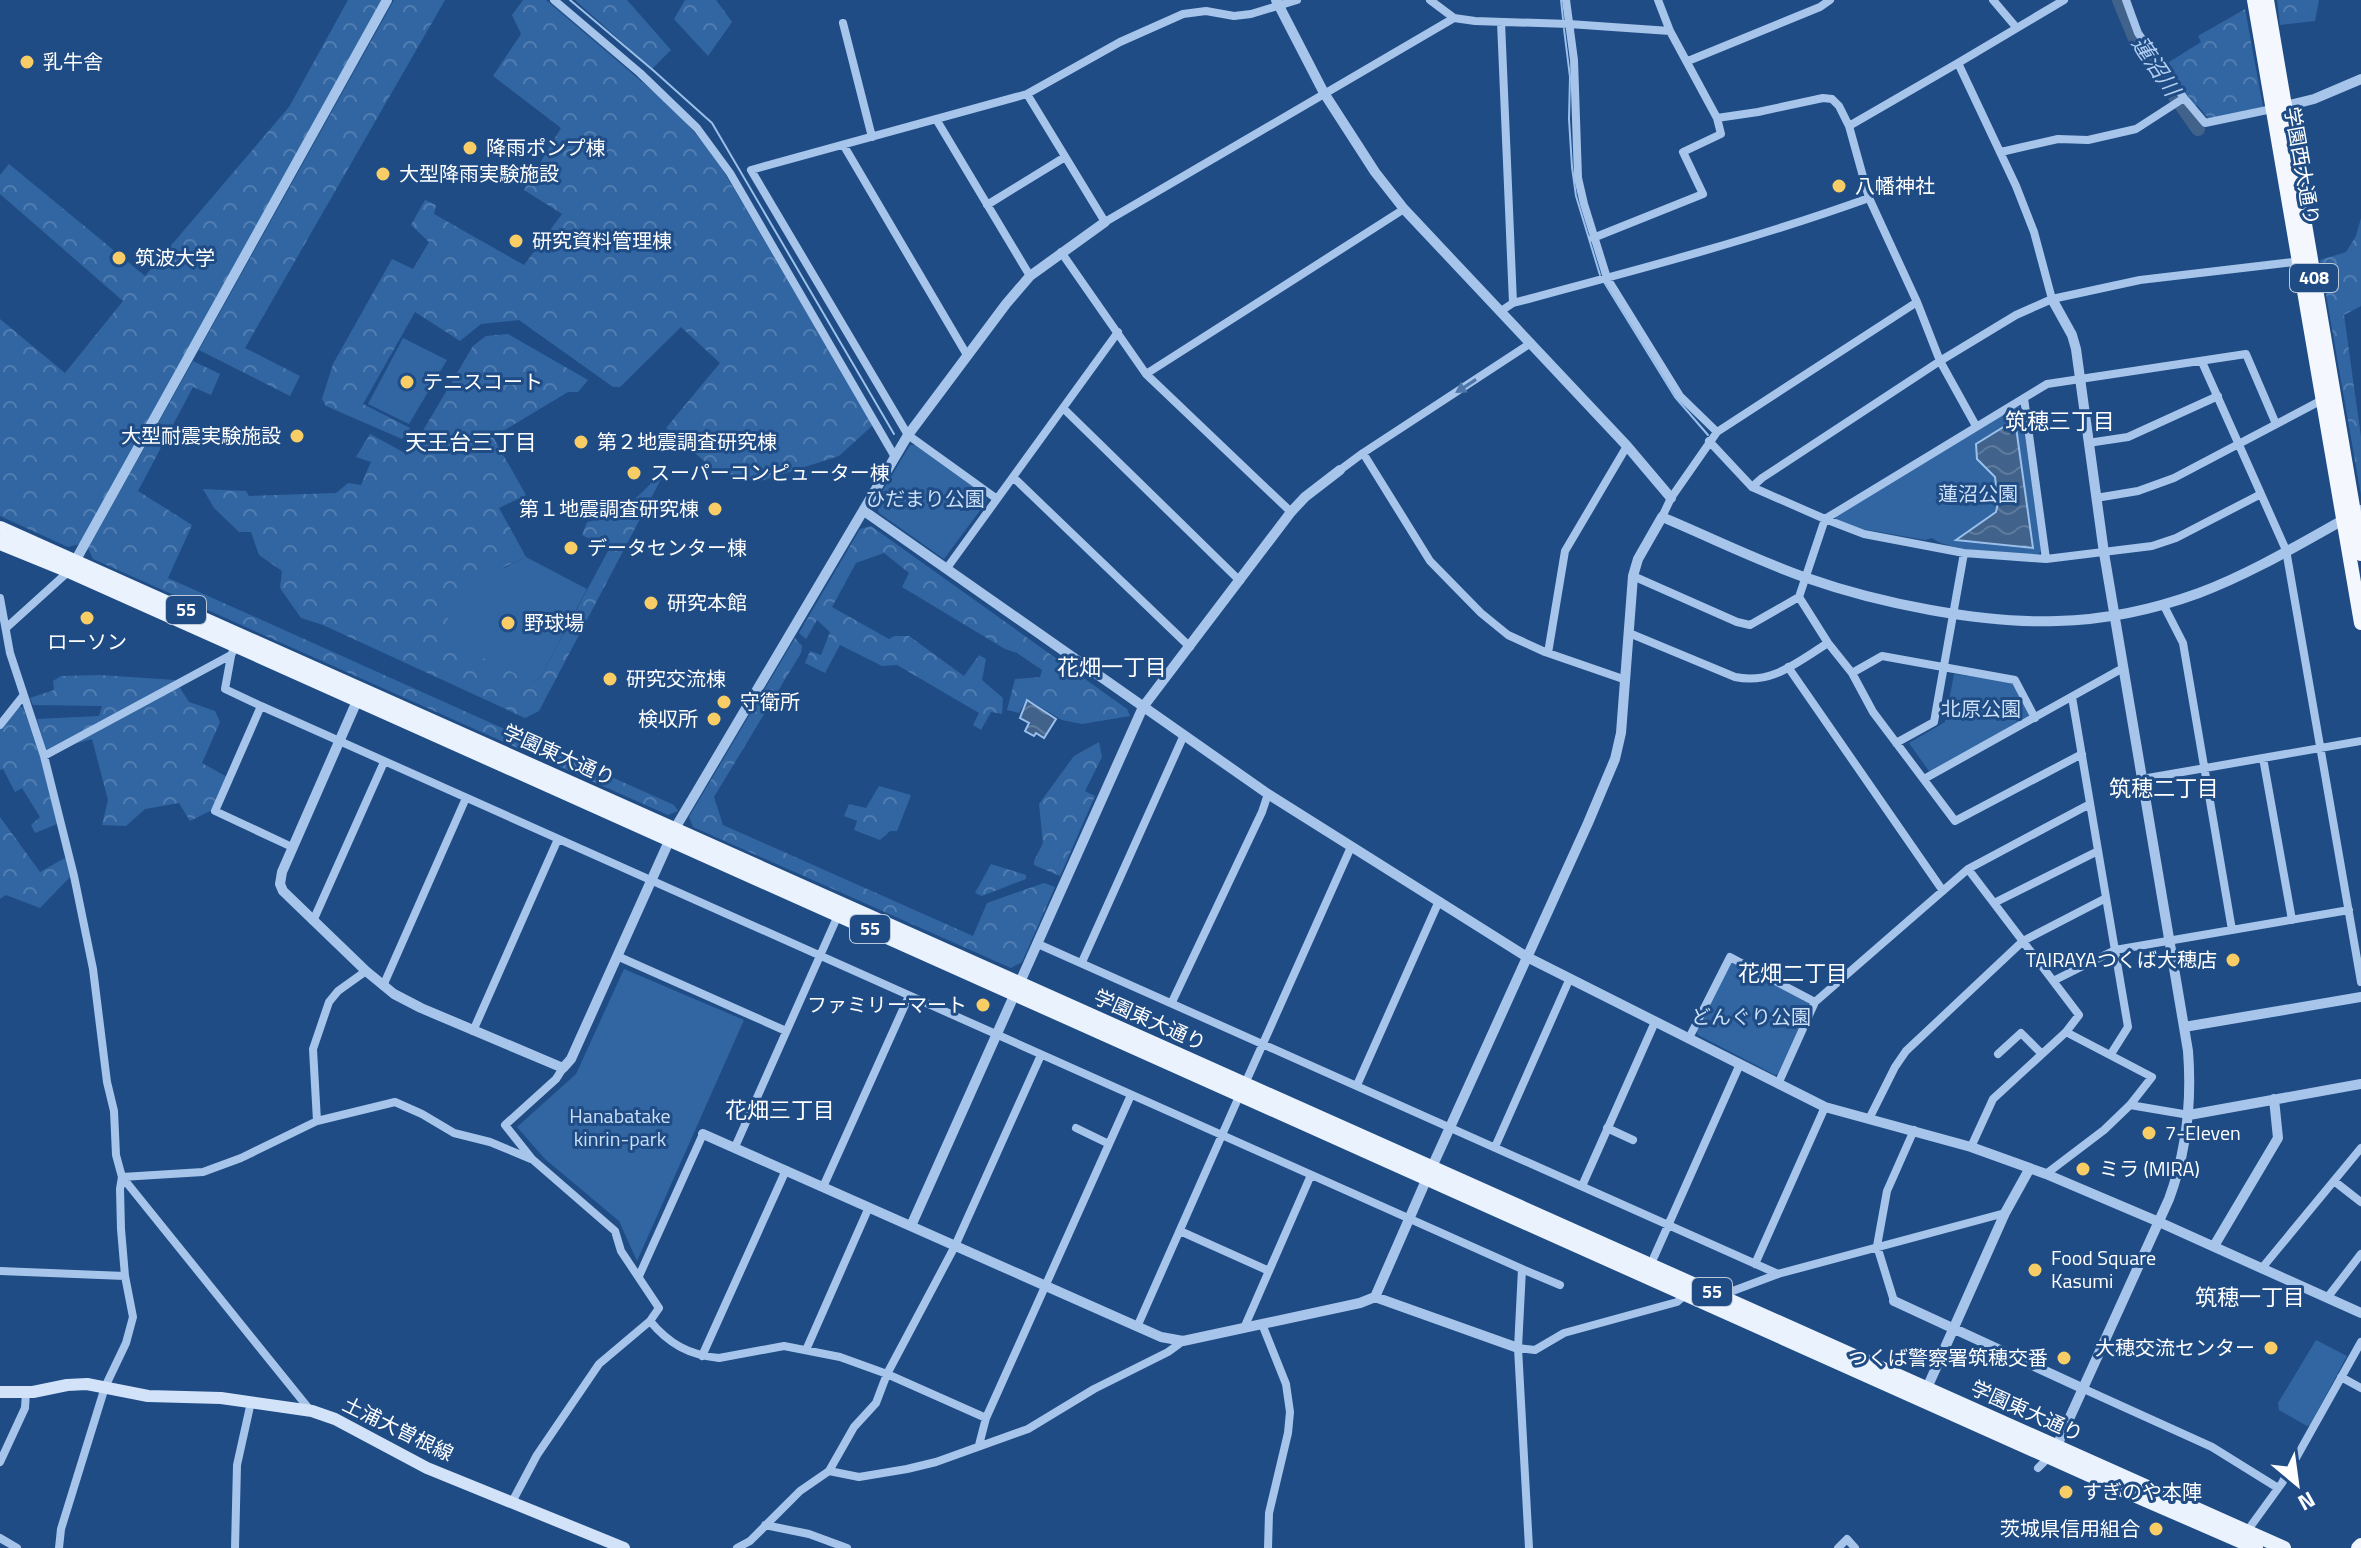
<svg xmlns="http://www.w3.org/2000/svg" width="2361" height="1548" viewBox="0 0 2361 1548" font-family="'Titillium Web','Noto Sans JP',sans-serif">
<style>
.forest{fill:url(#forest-crowns)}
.green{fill:#3266a2}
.water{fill:url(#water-waves);stroke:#9ac0eb;stroke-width:2}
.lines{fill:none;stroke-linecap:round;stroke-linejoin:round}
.stream{stroke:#9ac0eb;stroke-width:2}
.river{stroke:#41628b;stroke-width:14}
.minor{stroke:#a7c5ea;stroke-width:8}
.tertiary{stroke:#a7c5ea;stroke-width:10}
.secondary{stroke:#d2e2f8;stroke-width:12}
.primary{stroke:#eaf2fe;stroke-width:14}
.trunk{stroke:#f4f8fe;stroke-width:14}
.oneway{fill:#4f76a8}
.poi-dot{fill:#f8cd66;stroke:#1f4c85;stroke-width:3}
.labels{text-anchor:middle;stroke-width:6;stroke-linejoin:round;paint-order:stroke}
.shield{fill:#1f4c85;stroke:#bcc9da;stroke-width:2}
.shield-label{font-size:18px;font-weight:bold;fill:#fff}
.poi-label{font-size:20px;fill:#fff;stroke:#1f4c85;text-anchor:start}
.street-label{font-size:20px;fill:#fff;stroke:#1f4c85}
.park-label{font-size:20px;fill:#cbdff7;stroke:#1f4c85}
.water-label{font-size:22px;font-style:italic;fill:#b2cff1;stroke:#1f4c85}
.neighbourhood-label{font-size:22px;fill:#fff;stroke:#1f4c85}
</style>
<defs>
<pattern id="forest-crowns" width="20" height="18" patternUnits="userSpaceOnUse" patternTransform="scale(2)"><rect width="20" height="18" fill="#3266a2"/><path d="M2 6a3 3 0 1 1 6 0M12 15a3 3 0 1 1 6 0" fill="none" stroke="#517db0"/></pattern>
<pattern id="water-waves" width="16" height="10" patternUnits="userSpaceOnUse" patternTransform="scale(2)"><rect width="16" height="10" fill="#41628b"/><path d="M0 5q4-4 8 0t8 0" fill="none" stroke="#5e7a9c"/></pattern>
</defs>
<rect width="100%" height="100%" fill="#1f4c85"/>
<path class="forest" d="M348 0H383L80 544 68 547 0 516V319L65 373 123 301 0 194V175L9 164 145 276 289 107Z
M394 0H445L245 348 300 376 290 396 199 350Z
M523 0H546L675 110 714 155 873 425 839 456 761 481 718 473 666 428 720 363 681 327 620 387H613L519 320 481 324 460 341 415 312 363 404 410 428 402 439 326 406 322 399 333 364 392 259 413 269 429 242 411 225 425 200 436 205 434 214 524 265 562 214 524 190 561 128 493 76 521 34 512 15Z
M575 0H627L671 50 652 69Z
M685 0H716L732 22 708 56 674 19Z
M2277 0H2319L2315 21 2280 25Z
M2245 9 2263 107 2209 119 2197 105 2195 106 2166 64 2201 42 2198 36Z
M2361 218V306L2344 315 2361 437V495L2320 260 2346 252 2356 236Z
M508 334 588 380 578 392H568L493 437 526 495 499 508 526 557 504 567 533 682 540 678 609 549 582 535 587 522 602 519 618 520C628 502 645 492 657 476L661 479 539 711 525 718 323 625 301 618 280 588 282 571 259 555 251 532H239L214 508 203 489 246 491 249 496 336 493 348 483 361 485 371 462 356 457 370 434 403 452 421 434 473 346 486 336Z
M193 361 220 374 211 395 193 387 138 491 192 525 168 578 674 805 678 811 668 815 93 559 88 548Z
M871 526 1127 709 1130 716 1082 724 1062 720 1027 699 1019 713 1007 710 1015 679 1040 677 1042 670 1017 653 1005 649 902 587 909 573 884 553 856 563 832 607 889 639 894 636H909L964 676 979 655 986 659 982 680 1003 698 1002 714 991 712 981 730 973 725 979 713 897 665 882 666 840 645 825 673 805 663 810 651 821 655 830 632 817 620 806 639 799 633 860 529Z
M795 638 802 646 801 653 714 797 723 825 973 936 987 903 1044 883 1055 887 1022 962 1011 968 693 827 689 817Z
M100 675 175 680 189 702 215 711 220 722 202 763 229 778 212 810 190 821 179 803 145 809 126 826 102 825 108 800 92 739 46 752 37 719 99 716 102 706 33 705 30 698 54 690 53 681 61 676Z
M19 707H23L41 759 57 824 35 833 31 825 40 817 22 788 15 792 3 769 0 770V730Z
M1099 742 1102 757 1085 791 1095 796 1060 876 1034 865V861L1043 843 1039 804 1074 756Z
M879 786 911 795 897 831H890L880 840 854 830 857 821 844 816 849 804 866 808Z
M0 817 40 872 65 858 70 877 40 908 6 895 0 899Z
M991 864 1026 875V879L982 896 975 893Z"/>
<path class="green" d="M403 338 447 360 409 424 368 404Z
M2017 406 2021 408 2041 551 2038 555C2013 553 1949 552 1932 538L1925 540 1862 529 1836 520V516Z
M910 445H916L986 496 987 501 944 559 879 513 876 502Z
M526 557 587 589 540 678 533 682 441 638C445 628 448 616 453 608 468 586 503 568 526 557Z
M1954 674 2019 683 2036 714 1931 774 1909 743 1945 722Z
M1733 962 1808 1001 1809 1006 1778 1074 1775 1075 1698 1035 1696 1031 1730 964Z
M624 969 744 1020 637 1261 619 1221 545 1159 517 1127 576 1074Z
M2316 1340 2347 1356 2310 1425 2307 1426 2279 1410 2278 1403Z"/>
<path class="water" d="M2015 420 2033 548 1956 540 1996 512 1998 503 1995 477 1977 459 1976 444Z
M1027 700 1056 719 1044 738 1036 733 1034 736 1025 731 1029 723 1020 718Z"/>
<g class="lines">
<path class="stream" d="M570 0 654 71 712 123 894 434
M1561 0 1563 19
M1564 29 1570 77 1569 119 1572 167 1576 196 1600 275
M1604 282 1675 397 1708 435"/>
<path class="river" d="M2119 0 2136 41 2198 129"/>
<path class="minor" d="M554 0 640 73 697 128 730 173 895 457
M1430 0 1454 18 1475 21 1569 24 1670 31 1717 118 1758 112 1823 98 1832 99 1839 106 1849 126
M1566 0 1574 60 1578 178 1584 204 1607 278 1680 396 1717 432
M1658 0 1670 31
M1993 0 2016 27
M2126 0 2138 33 2184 98 2205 123 2272 109
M1501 22 1513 303
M843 23 872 137
M1688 61 1820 7 1830 0
M1958 63 1849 126 1869 198 1917 302 1940 361 2016 315 2052 299 2140 280 2302 261
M1027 94 1105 222 1454 18
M936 119 1030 276
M844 146 967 355
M2001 152 2058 139 2088 140 2136 129 2184 98
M987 205 1065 157
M1593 238 1703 194 1683 152 1721 134 1717 118
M1061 252 1146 374 1291 512
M2052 299 2034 232 2016 186 1958 63 2064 0
M1501 311 1513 303C1633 271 1752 240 1869 198
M2202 362 2286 550 2361 982
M1146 374 1404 209
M2024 398 2046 559
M1063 408 1240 581
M1709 441 1752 487 1825 519 2047 384 2246 354 2276 424
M2088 443 2128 437 2218 396
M1363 453 1531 343
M1340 470 1363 453 1430 561 1481 613 1508 635 1545 652 1626 680
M1013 477 1190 647
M1752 487 1762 478 1940 361 1976 426
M2096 498 2138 491 2174 478 2322 400
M997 499 908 435 751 170 1027 94 1120 42 1183 14 1206 11 1234 16 1251 14 1297 0
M1662 517 1671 498 1717 432 1917 302
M947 568 1118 332
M1633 576 1737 622 1750 625 1799 597
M0 598 10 653 44 756 74 876 93 969 107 1082 114 1111 116 1155 122 1177 120 1189 121 1229 125 1276 133 1317 126 1343 105 1387 61 1529 59 1548
M2163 604 2183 643 2232 930
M6 628 69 571
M1629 633 1735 677C1772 685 1797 662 1828 643
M1548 653 1565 551 1627 446
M231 656 225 689 261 706
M1788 667 1943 891
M1852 673 1882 656 2015 680 2035 718
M2072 697 2128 1027 2111 1054
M0 725 23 696
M1896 743 1934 722 1964 553
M2082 754 1955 821 1873 712 1852 673 1828 643 1799 597 1825 519 1864 534 1964 553 2046 559 2152 546 2176 538 2261 494
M44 756 231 655 236 646
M2263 758 2292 920
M1924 779 2123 668
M2142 779 2361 741
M292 847 215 811 261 706 1522 1269 1518 1348 1529 1548
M1968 869 2079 1015 2066 1032 1993 1099 1971 1147
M1994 903 2098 851
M313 921 384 762
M1038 944 1778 1274
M617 956 786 1031
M1082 962 1184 735
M2053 981 2115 950 2349 910
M383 986 466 798
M1172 1002 1262 812 1268 794
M473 1031 558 839
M1689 1038 1730 957 1815 1002
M1998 1054 2021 1033 2042 1054
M563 1068 556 1079 505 1125 532 1159 615 1231 621 1251 659 1308 650 1321C669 1344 689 1355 719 1358L784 1346 840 1357 887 1374 986 1418
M1248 1077 1351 847
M1778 1084 1815 1002 1968 869 2090 804
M1357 1085 1439 901
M2130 1105 2189 1115
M1869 1119 1895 1067 1906 1051 2023 941 2106 898
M317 1121 313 1049 329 1002 338 991 366 971
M1076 1128 1109 1144
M1607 1128 1633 1140
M735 1147 835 922
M1495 1147 1570 978
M2046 1174 2104 1130 2130 1105 2152 1077 2066 1032
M122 1177 203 1172 241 1158 317 1121 395 1102 422 1114 454 1133 490 1142 531 1159
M123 1178 310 1410
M2334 1181 2361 1202
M1582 1186 1655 1022
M823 1187 909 996
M1180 1231 1269 1271
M1654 1257 1740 1064
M1755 1264 1825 1107
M2262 1268 2361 1148
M1522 1269 1560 1285
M0 1271 125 1276
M639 1276 703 1134
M1723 1297 1730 1292 1778 1274 2005 1213
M2327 1298 2361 1254
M1894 1301 1877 1246 1887 1191 1914 1130
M1262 1324 1286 1384 1290 1412 1288 1433 1269 1513 1268 1548
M1137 1327 1237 1101
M1244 1328 1311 1175
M1518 1348 1535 1350 1564 1333 1677 1302 1686 1294
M806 1350 869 1207
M702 1356 786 1170
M2341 1377 2361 1388
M2084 1389 2212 1447 2278 1488
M979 1445 986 1418 1131 1095
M0 1462 25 1408 26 1392
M2038 1468 2049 1457
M829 1471 859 1477 907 1469 936 1462 1028 1429 1094 1389 1168 1352 1183 1341
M512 1502 537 1455 599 1364 650 1321
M765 1525 809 1534 847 1548
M2245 1534 2282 1483 2361 1342
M0 1538 17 1548
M235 1548 237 1465 251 1402
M737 1548 750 1541 800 1491 829 1471 854 1427 876 1403 887 1374 955 1246 1041 1055
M1838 1548 1847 1539 1855 1548"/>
<path class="tertiary" d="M1276 0 1324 93 1375 172 1404 209 1627 446 1671 498
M2282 107 2314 99 2361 79
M2052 299 2072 335 2076 349 2104 553 2188 1051C2192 1102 2187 1150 2169 1199L2055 1450
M864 511 1268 794 1527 957 1825 1107 1971 1147 2046 1174 2159 1222 2361 1313
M73 565 387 0
M360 694 282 872 280 884 283 891 366 971 394 994 421 1008 563 1068 571 1059 674 830 908 435 1006 304 1030 276 1105 222
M2184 1027 2361 997
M2189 1115 2361 1084
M703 1134 1161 1337 1183 1341 1360 1303 1375 1297 1518 1348
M911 1226 1143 707 1291 512 1305 497 1340 470
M2214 1246 2278 1138 2274 1099
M1375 1297 1427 1178 1588 823 1615 759 1621 733 1633 576 1638 559 1662 517C1710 537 1758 561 1807 578 1878 603 1982 624 2057 621 2104 620 2155 609 2199 593 2255 572 2308 539 2361 510
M1894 1301 2084 1389
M1927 1388 2005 1213 2030 1168"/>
<path class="secondary" d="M0 1392H33L67 1385 87 1384 148 1396 221 1398 312 1411 335 1419 427 1468 624 1548"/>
<path class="primary" d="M0 528 2284 1548
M0 543 69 571 2125 1491 2256 1548"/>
<path class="trunk" d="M2254 0 2361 623
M2267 0 2361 554
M2358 1548 2361 1545"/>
</g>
<defs><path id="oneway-solid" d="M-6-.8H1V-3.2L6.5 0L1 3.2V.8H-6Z" transform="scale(2)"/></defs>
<use class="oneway" href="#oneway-solid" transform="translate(1466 386) rotate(147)"/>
<g class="poi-dot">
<circle cx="27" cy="62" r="8"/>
<circle cx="470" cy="148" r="8"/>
<circle cx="383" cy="174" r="8"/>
<circle cx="1839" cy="186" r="8"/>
<circle cx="516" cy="241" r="8"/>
<circle cx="119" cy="258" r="8"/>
<circle cx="407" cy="382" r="8"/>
<circle cx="297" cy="436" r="8"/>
<circle cx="581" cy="442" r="8"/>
<circle cx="634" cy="473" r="8"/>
<circle cx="715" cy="509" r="8"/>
<circle cx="571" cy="548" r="8"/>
<circle cx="651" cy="603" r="8"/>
<circle cx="87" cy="618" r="8"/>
<circle cx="508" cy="623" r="8"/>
<circle cx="610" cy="679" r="8"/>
<circle cx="724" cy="702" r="8"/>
<circle cx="714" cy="719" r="8"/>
<circle cx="2233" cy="960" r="8"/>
<circle cx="983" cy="1005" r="8"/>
<circle cx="2149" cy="1133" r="8"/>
<circle cx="2083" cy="1169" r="8"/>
<circle cx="2035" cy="1270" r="8"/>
<circle cx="2271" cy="1348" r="8"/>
<circle cx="2064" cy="1358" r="8"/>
<circle cx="2066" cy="1492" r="8"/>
<circle cx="2156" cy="1529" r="8"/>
</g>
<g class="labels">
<g class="shield">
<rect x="2290" y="264" width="48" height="28" rx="6"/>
<rect x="166" y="596" width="40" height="28" rx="6"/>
<rect x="850" y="915" width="40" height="28" rx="6"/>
<rect x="1692" y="1278" width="40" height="28" rx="6"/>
</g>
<g class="shield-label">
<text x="2314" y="284">408</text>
<text x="186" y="616">55</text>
<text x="870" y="935">55</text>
<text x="1712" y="1298">55</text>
</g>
<g class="poi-label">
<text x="43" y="69">乳牛舎</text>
<text x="486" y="155">降雨ポンプ棟</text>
<text x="399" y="181">大型降雨実験施設</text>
<text x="1855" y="193">八幡神社</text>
<text x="532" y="248">研究資料管理棟</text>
<text x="135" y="265">筑波大学</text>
<text x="423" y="389">テニスコート</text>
<text x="281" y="443" text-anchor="end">大型耐震実験施設</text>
<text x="597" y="449">第２地震調査研究棟</text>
<text x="650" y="480">スーパーコンピューター棟</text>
<text x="699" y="516" text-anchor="end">第１地震調査研究棟</text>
<text x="587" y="555">データセンター棟</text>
<text x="667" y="610">研究本館</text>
<text x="524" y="630">野球場</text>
<text x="87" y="649" text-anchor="middle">ローソン</text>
<text x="626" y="686">研究交流棟</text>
<text x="740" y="709">守衛所</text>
<text x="698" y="726" text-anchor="end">検収所</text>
<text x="2217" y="967" text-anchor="end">TAIRAYAつくば大穂店</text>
<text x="967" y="1012" text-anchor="end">ファミリーマート</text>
<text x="2165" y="1140">7-Eleven</text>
<text x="2099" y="1176">ミラ (MIRA)</text>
<text x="2051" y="1265">Food Square<tspan x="2051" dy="23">Kasumi</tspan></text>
<text x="2255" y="1355" text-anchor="end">大穂交流センター</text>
<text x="2048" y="1365" text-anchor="end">つくば警察署筑穂交番</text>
<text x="2082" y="1499">すぎのや本陣</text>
<text x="2140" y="1536" text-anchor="end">茨城県信用組合</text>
</g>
<g class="street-label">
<text transform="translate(2302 166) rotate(80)" y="7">学園西大通り</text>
<text transform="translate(559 755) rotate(24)" y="7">学園東大通り</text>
<text transform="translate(1150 1020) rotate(24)" y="7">学園東大通り</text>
<text transform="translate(2027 1411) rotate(24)" y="7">学園東大通り</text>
<text transform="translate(398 1429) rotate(26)" y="7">土浦大曽根線</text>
</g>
<g class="park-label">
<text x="1978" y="501">蓮沼公園</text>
<text x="925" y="506">ひだまり公園</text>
<text x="1981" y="716">北原公園</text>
<text x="1751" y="1024">どんぐり公園</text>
<text x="620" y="1123">Hanabatake<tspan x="620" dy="23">kinrin-park</tspan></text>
</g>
<g class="water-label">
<text transform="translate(2156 66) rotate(56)" y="8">蓮沼川</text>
</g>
<g class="neighbourhood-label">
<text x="2060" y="429">筑穂三丁目</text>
<text x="471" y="450">天王台三丁目</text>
<text x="1112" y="675">花畑一丁目</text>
<text x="2164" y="796">筑穂二丁目</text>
<text x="1793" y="981">花畑二丁目</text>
<text x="780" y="1118">花畑三丁目</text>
<text x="2250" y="1305">筑穂一丁目</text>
</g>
</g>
<g transform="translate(2297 1484) rotate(151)" stroke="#1f4c85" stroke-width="6" paint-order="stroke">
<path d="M0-6L14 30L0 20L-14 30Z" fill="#ffffff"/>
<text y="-12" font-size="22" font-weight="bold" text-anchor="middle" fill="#ffffff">N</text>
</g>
</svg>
